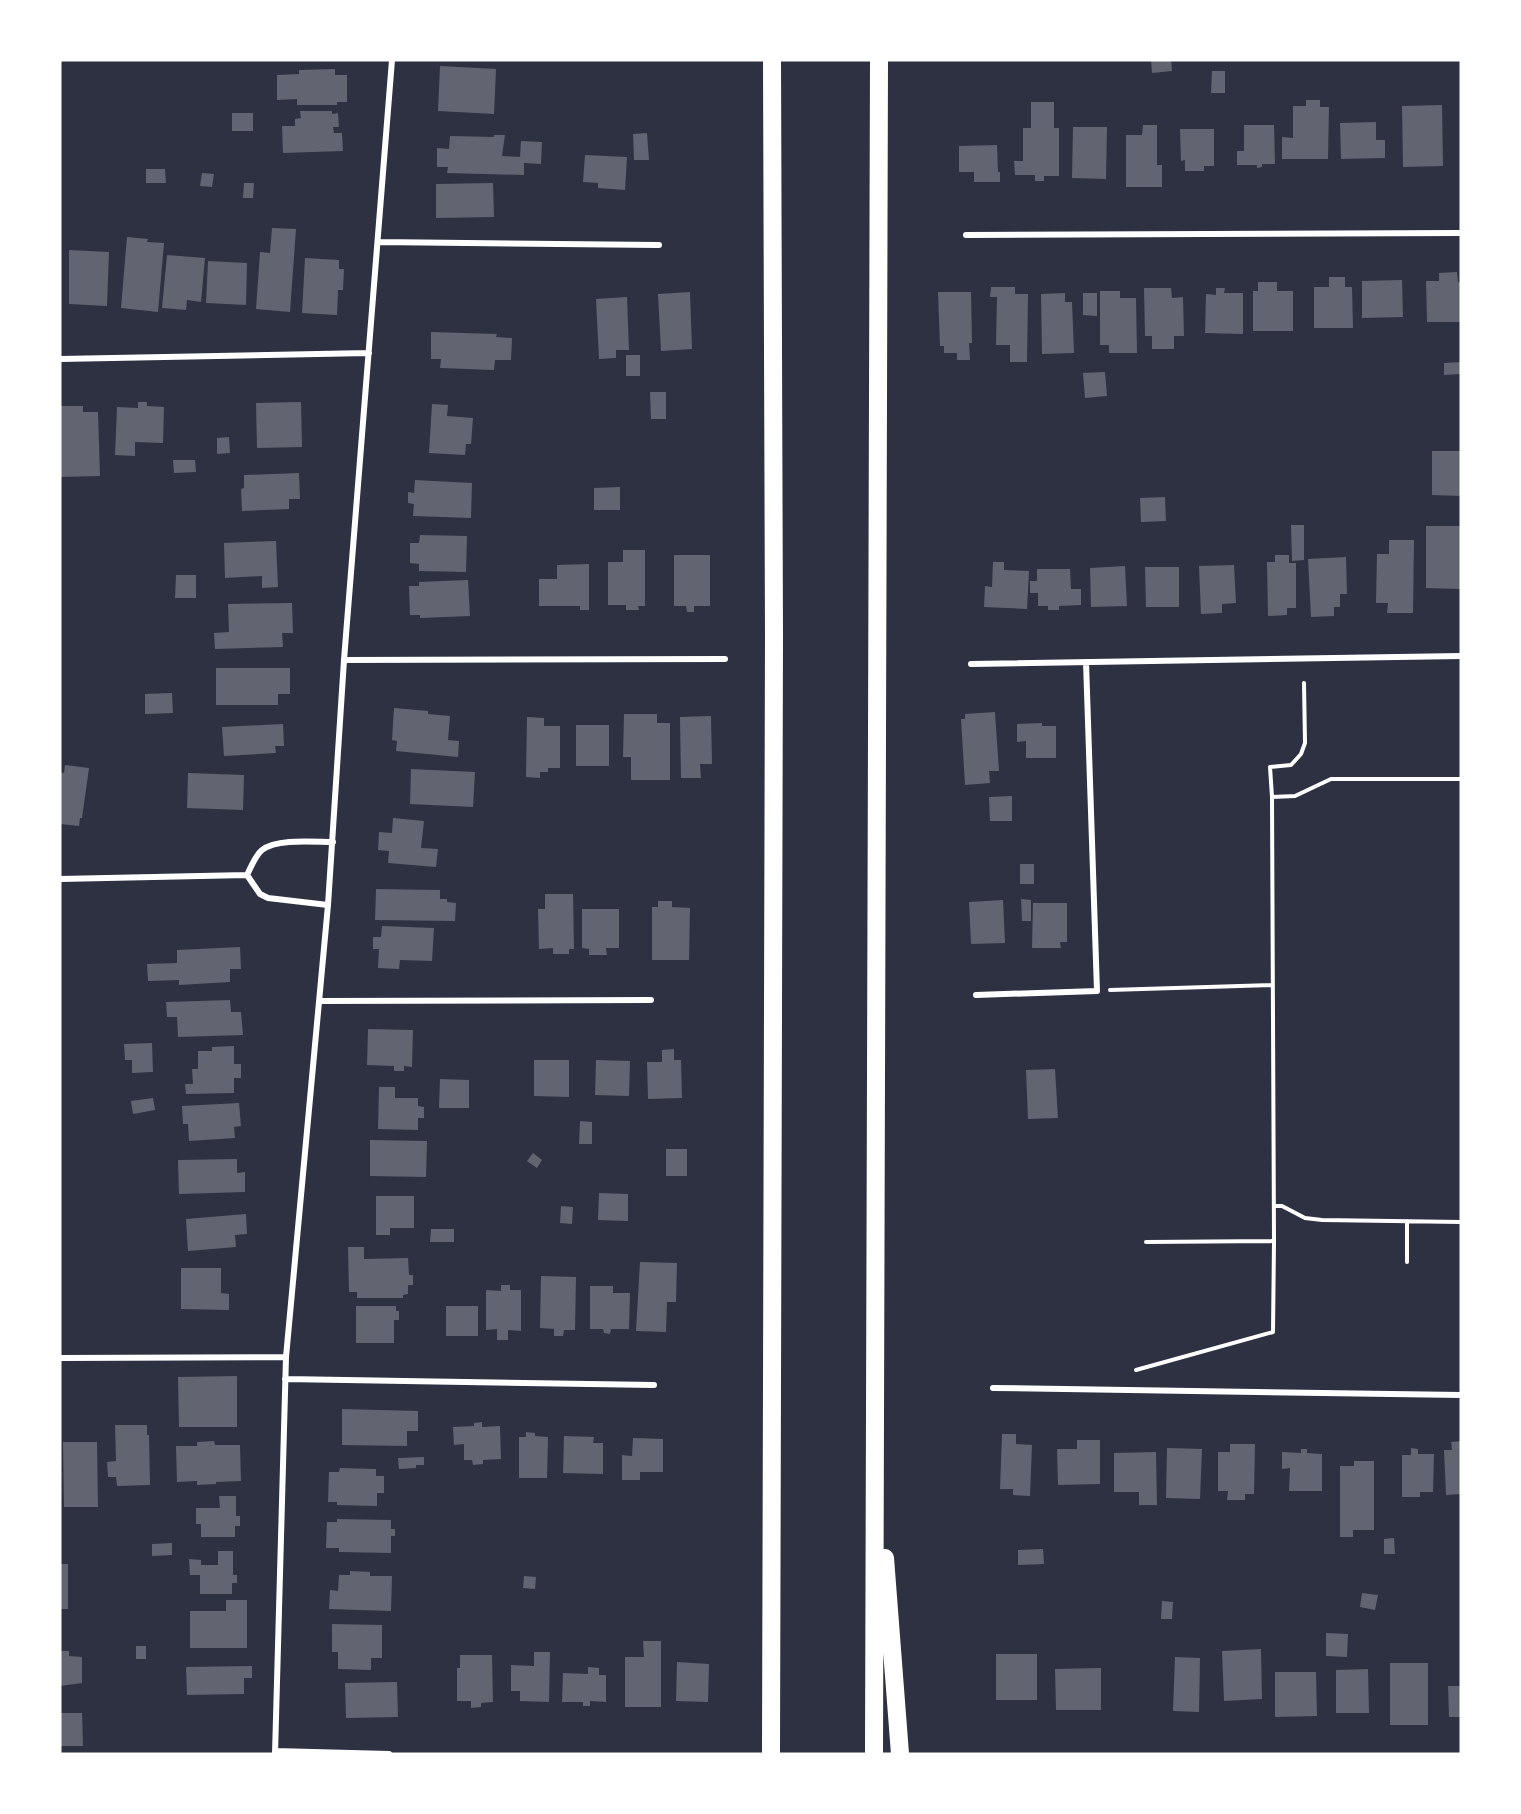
<svg xmlns="http://www.w3.org/2000/svg" width="1521" height="1814" viewBox="0 0 1521 1814" font-family="'Titillium Web',sans-serif">
<style>
.building{fill:#626471}
.lines{fill:none;stroke-linecap:round;stroke-linejoin:round}
.path{stroke:#fff;stroke-width:4}
.minor{stroke:#fff;stroke-width:6}
.motorway{stroke:#fff;stroke-width:18}
</style>
<rect width="100%" height="100%" fill="#2d3142"/>
<path class="building" d="M1151 60H1171L1172 71 1152 73Z
M440 66 496 69 494 114 438 111Z
M335 69V75H347V102H337V105H297V99L277 100V75L299 74V70Z
M1212 71H1225V93H1211Z
M1306 100H1320V107H1329L1328 159H1282V137L1293 138V106H1306Z
M1031 102H1054V128H1059V176H1044V181H1035V175H1015L1014 161H1023V128H1031Z
M1442 105 1443 166 1403 167 1402 106Z
M300 111H332V114L338 113 339 127H333L334 133H342L343 151 283 153 282 126H295V119L301 118Z
M232 113H253V131H232Z
M1376 122V140H1385V158L1341 159 1340 123Z
M1143 125H1157V165H1162V187H1126V135H1142Z
M1244 125H1274L1275 164H1262V167L1257 168V165H1237V151H1244Z
M1073 127H1107L1106 179 1072 178Z
M1180 129H1214V166H1204V171H1185V160L1181 161Z
M647 133 649 160H634L633 134Z
M494 135H505L502 156 520 157 521 141 542 142 541 164 524 163V175L447 173 448 167H437V148L449 149 450 136 494 137Z
M997 145 998 172H1000V182H974V172H959V146Z
M585 155 627 157 625 190 598 188V183L583 182Z
M146 169H165L166 183H146Z
M202 173 214 174 212 187 200 186Z
M244 183H254L253 198H243Z
M493 183 494 217 436 218V184Z
M272 228 296 229 290 312 256 309 260 252 270 253Z
M127 237 148 239 147 242 164 243 158 312 121 308Z
M69 250 109 252 107 306 69 304Z
M167 255 205 258 201 302 187 300 186 310 162 308Z
M305 258 339 260V269H344L343 290H338L337 315 302 313Z
M208 261 247 263 246 305 206 303Z
M1457 272 1458 282H1461V322H1427L1426 281H1439V273Z
M1329 277H1345V287H1352L1353 328H1314V287H1329Z
M1402 280 1403 317 1362 318V281Z
M1258 282H1277V291H1293V331H1253V291H1258Z
M991 287H1015V294H1028L1027 362H1010V345H996L997 297H990Z
M1144 288H1171L1172 298 1183 297 1184 336H1174V349H1152V336H1145Z
M1216 288H1225L1224 293H1243V334L1205 333 1206 294 1216 295Z
M1100 291H1120V298H1136L1137 353H1109V345H1100Z
M690 292 692 349 661 351 658 294Z
M938 292H971L972 343H969L970 360H957V353H944V346H940Z
M1065 293V302H1072L1074 353 1042 354 1041 294Z
M1083 293H1097V316L1083 315Z
M627 297 629 350H616V358L599 359 596 299Z
M431 332 497 334 496 337 512 338 511 360H495L494 370 440 368 441 359H431Z
M626 355H640V376H626Z
M1461 362V374L1444 375V363Z
M1105 372 1107 396 1085 398 1083 373Z
M650 392H666V419H651Z
M138 402H147V406L164 407 163 443 135 442V456L115 455 117 407 138 408Z
M301 402 302 447 257 448 256 403Z
M432 404 448 405 447 416 473 418 471 444H466L465 455 429 453Z
M60 406H83V412H98L100 476 60 477Z
M229 437 230 453 217 454V438Z
M1432 451H1461V496L1432 495Z
M173 460H195L196 472 174 473Z
M299 473 300 499H289V509L242 511 241 489 244 488V475Z
M415 480 472 483 471 518 413 516 414 504 408 503V492L414 493Z
M620 487V510H594V488Z
M1165 497 1166 521 1141 522 1140 498Z
M1291 525H1304V560L1292 561Z
M1426 526H1461V589L1426 588Z
M420 535 467 536 466 572 419 571V564L410 563V543H419Z
M1389 540H1414L1413 613H1387L1388 603H1376L1377 554H1389Z
M276 541 278 587 262 588V576L225 578 224 543Z
M623 550H645V606H638L639 610H626V605H608V562H623Z
M674 555H710V606H694V612H687L686 606H674Z
M1275 555H1289V563H1296V608H1287V615L1268 616 1267 562H1275Z
M1346 557 1347 594H1340V607H1334V616L1311 617 1308 559Z
M993 562H1004V570L1029 571 1027 609 984 607 985 586 992 587Z
M589 564V610H580V606H539V579H557V565Z
M1234 565 1236 603 1222 604V613L1201 614 1199 566Z
M1125 566 1127 606 1091 607 1090 568Z
M1145 567H1179V607H1146Z
M1037 569H1070L1071 589H1081V605L1059 606V610H1048V606H1038V593H1030V581H1037Z
M176 575H196V598H175Z
M468 580 470 616 420 618V615H410L409 586H419V582Z
M292 603 293 633H282L283 647 215 649 214 633 229 632 228 604Z
M216 668H290V694H278V705H216Z
M172 693 173 713 145 714V694Z
M394 708 428 711V714L450 716 448 740 459 741 458 757 396 751 397 741 392 740Z
M995 712 999 771H989L990 783 965 785 961 719H965V714Z
M624 714H657V723H670V780H631V757H623Z
M711 716 712 764H700L701 778H681L680 717Z
M527 717 544 718V726H560V768H548V772H540V778L526 777Z
M1042 723V726H1056V758H1026V741L1017 742V724Z
M283 724 284 746H275L276 753 224 756 222 727Z
M576 725H609V766H576Z
M65 765 89 768 82 818H80L79 826 60 824V772L64 773Z
M411 769 475 772 473 807 410 804Z
M188 773 244 775 243 810 187 808Z
M1012 796V821H990L989 797Z
M393 818 424 821 421 848 438 849 436 867 388 863 389 851 378 850 379 832 392 833Z
M1020 864H1034V884H1020Z
M376 889 440 890V899H447V902L456 903 455 921 375 920Z
M545 894H573L574 949H569V954H553V948L539 949 538 909H545Z
M1021 899 1031 900V921H1022Z
M1003 900 1005 943 971 944 969 902Z
M658 901H672V907L690 908 689 960H652V907H658Z
M1033 903H1067V942H1060L1061 948H1032Z
M582 909H619V948H606L607 955H589V949L582 948Z
M382 926 434 928 432 961 400 960 399 969 378 968 379 949H373V937H381Z
M240 947 241 969H230V982L179 985V980L148 981 147 964 177 963V950Z
M230 1000 231 1012H241L243 1035 178 1037 177 1017H167L166 1002Z
M368 1029 413 1030 412 1067 404 1066V1071H394V1066L367 1065Z
M152 1043 153 1072 132 1073V1060H125L124 1044Z
M234 1046V1064H241V1078H234V1093L186 1094 185 1084H193L192 1069H198V1051H212V1047Z
M674 1049V1060H681L682 1098 648 1099 647 1062H662V1050Z
M534 1060H569V1097L534 1096Z
M596 1060 630 1061 629 1096 595 1095Z
M1055 1069 1058 1118 1028 1119 1026 1070Z
M440 1079 469 1080V1108H439Z
M379 1087H395V1098H418V1106L424 1107V1118H418V1130L378 1129Z
M153 1098 155 1110 133 1114 131 1101Z
M239 1103 241 1126 234 1127 235 1138 189 1141 188 1124H183L182 1106Z
M580 1121 592 1122V1144H579Z
M370 1140 427 1141 426 1177 370 1176Z
M666 1149H687V1176H666Z
M533 1153 542 1160 537 1168 527 1161Z
M237 1159V1173L245 1172V1192L179 1194 178 1160Z
M599 1193 628 1194V1221L598 1220Z
M376 1196H414V1228H390V1235H376Z
M561 1206 573 1207 572 1224 560 1223Z
M246 1214 247 1234 235 1235 236 1247 188 1251 186 1219Z
M431 1229H454V1242H430Z
M348 1247H364V1259L408 1258 409 1275H413V1285H408V1294L403 1295V1298H357V1292H349Z
M640 1262 677 1263 676 1302H667L666 1332 636 1331Z
M181 1268H221V1293L229 1294V1310L181 1309Z
M541 1276 576 1277 575 1330H564L563 1336H554V1329L540 1328Z
M501 1285H510V1290H521V1331L508 1330V1340H497V1329L486 1330V1290L501 1291Z
M590 1286H613V1293H630L629 1329H611L610 1334 604 1333 603 1329H590Z
M356 1306H396V1311H399V1320H394V1343H356Z
M446 1306H478V1336H446Z
M237 1376V1427H179L178 1377Z
M342 1409 418 1411V1431H407V1446L342 1445Z
M482 1422V1427L500 1426 501 1459 483 1460V1464L473 1465 472 1460H464V1444L454 1445 453 1427 474 1426V1423Z
M115 1425H147V1435H149L150 1485 117 1486 116 1477H108L107 1462 116 1461Z
M526 1432 535 1433V1436L548 1437 547 1478H519V1437H526Z
M1002 1434H1016V1444L1032 1445 1030 1496 1013 1495V1489H1000Z
M564 1436 594 1437 593 1443H603V1474L563 1473Z
M633 1438 663 1439V1472H640V1480H622V1455L632 1456Z
M1077 1440H1100V1484L1058 1485 1057 1449H1077Z
M214 1441 215 1445H240L241 1481 216 1482V1484L197 1485V1481L177 1482 176 1446H197V1442Z
M1461 1441V1494L1446 1495 1444 1450H1452L1451 1442Z
M63 1442H97L98 1507H64Z
M1230 1444H1255L1254 1494H1245V1500H1227L1228 1491H1218V1452H1230Z
M1167 1448 1202 1449 1200 1499 1166 1498Z
M1411 1448 1418 1449V1454H1434L1433 1492H1420V1497H1402V1455H1411Z
M1301 1449H1307V1453L1322 1454V1491H1289L1290 1468 1282 1469V1452L1301 1453Z
M1156 1452 1157 1505H1139V1492H1114V1453Z
M424 1457V1465H416V1468L399 1469 398 1458Z
M1354 1461H1374V1530H1353V1537H1340V1466H1354Z
M340 1468 376 1469V1476H384V1493H377V1506L337 1505V1502H328L329 1472H339Z
M219 1496H236V1516H240V1526H235V1537H201V1524H196V1508H220Z
M337 1519 391 1520V1529H395V1536H391V1553L339 1552V1548H326L327 1522H337Z
M1394 1538 1395 1554H1384V1539Z
M172 1543V1555L152 1556V1544Z
M1043 1549 1044 1564 1018 1565V1550Z
M218 1551H233V1575H237V1583H232V1594H200V1575H190L189 1559 201 1560V1565H218Z
M60 1564H68V1609H60Z
M350 1571 370 1572V1576H392L391 1611 329 1609 330 1590 338 1591 339 1575H350Z
M524 1576 536 1577 535 1589 523 1588Z
M1362 1593 1378 1595 1375 1610 1360 1607Z
M226 1600H247V1648H190V1611H226Z
M1162 1601 1173 1602 1172 1619H1161Z
M332 1624 382 1625V1658H371V1670L338 1669V1652H332Z
M1326 1633 1348 1634 1347 1657 1326 1656Z
M643 1641H661V1707H625V1657H644Z
M136 1646H146V1659H136Z
M1261 1649 1262 1699 1224 1701 1222 1651Z
M60 1651H69V1656L82 1657V1683L60 1686Z
M534 1652H550L549 1702 520 1701V1691H511V1665L534 1666Z
M996 1654H1037V1700H996Z
M460 1655H492L493 1702 481 1703V1707L471 1708V1701H457V1668H460Z
M1175 1657 1200 1658 1199 1712 1173 1711Z
M677 1662 709 1664 708 1702 676 1701Z
M1390 1663H1428V1725H1390Z
M252 1666V1678H244V1694L187 1695 186 1667Z
M588 1667 599 1668V1675H606V1702L590 1701V1706H583V1702H562L563 1673 588 1674Z
M1101 1668V1710H1056L1055 1669Z
M1368 1669 1369 1713H1336V1670Z
M1275 1672H1316L1317 1716 1275 1717Z
M397 1682 398 1717 346 1718 345 1683Z
M1448 1686H1461V1717H1449Z
M60 1713H82L83 1746H60Z"/>
<g class="lines">
<path class="path" d="M1272 797 1270 767 1291 765 1301 754 1305 743 1304 683
M1110 990 1273 985
M1274 1206H1282L1305 1218 1322 1220 1461 1222
M1407 1221V1262
M1274 1241 1272 797 1295 796 1331 779H1461
M1136 1370 1273 1332 1274 1241 1146 1242"/>
<path class="minor" d="M966 235 1461 233
M378 242 659 245
M60 359 369 353
M344 660 725 659
M971 664 1461 656
M247 875C251 867 255 856 262 850 277 838 315 842 333 842
M247 875 260 894 268 898 328 905
M60 879 247 875
M976 995 1097 991 1086 662
M320 1001 651 1000
M60 1358 286 1357
M285 1379 654 1385
M993 1388 1461 1395
M275 1751 389 1754
M275 1754 286 1357 328 905 344 660 392 60"/>
<path class="motorway" d="M885 1558 900 1754
M771 1754 774 636 772 60
M874 1754 879 60"/>
</g>
<rect width="1521" height="1814" fill="none" stroke="#ffffff" stroke-width="123"/>
</svg>
